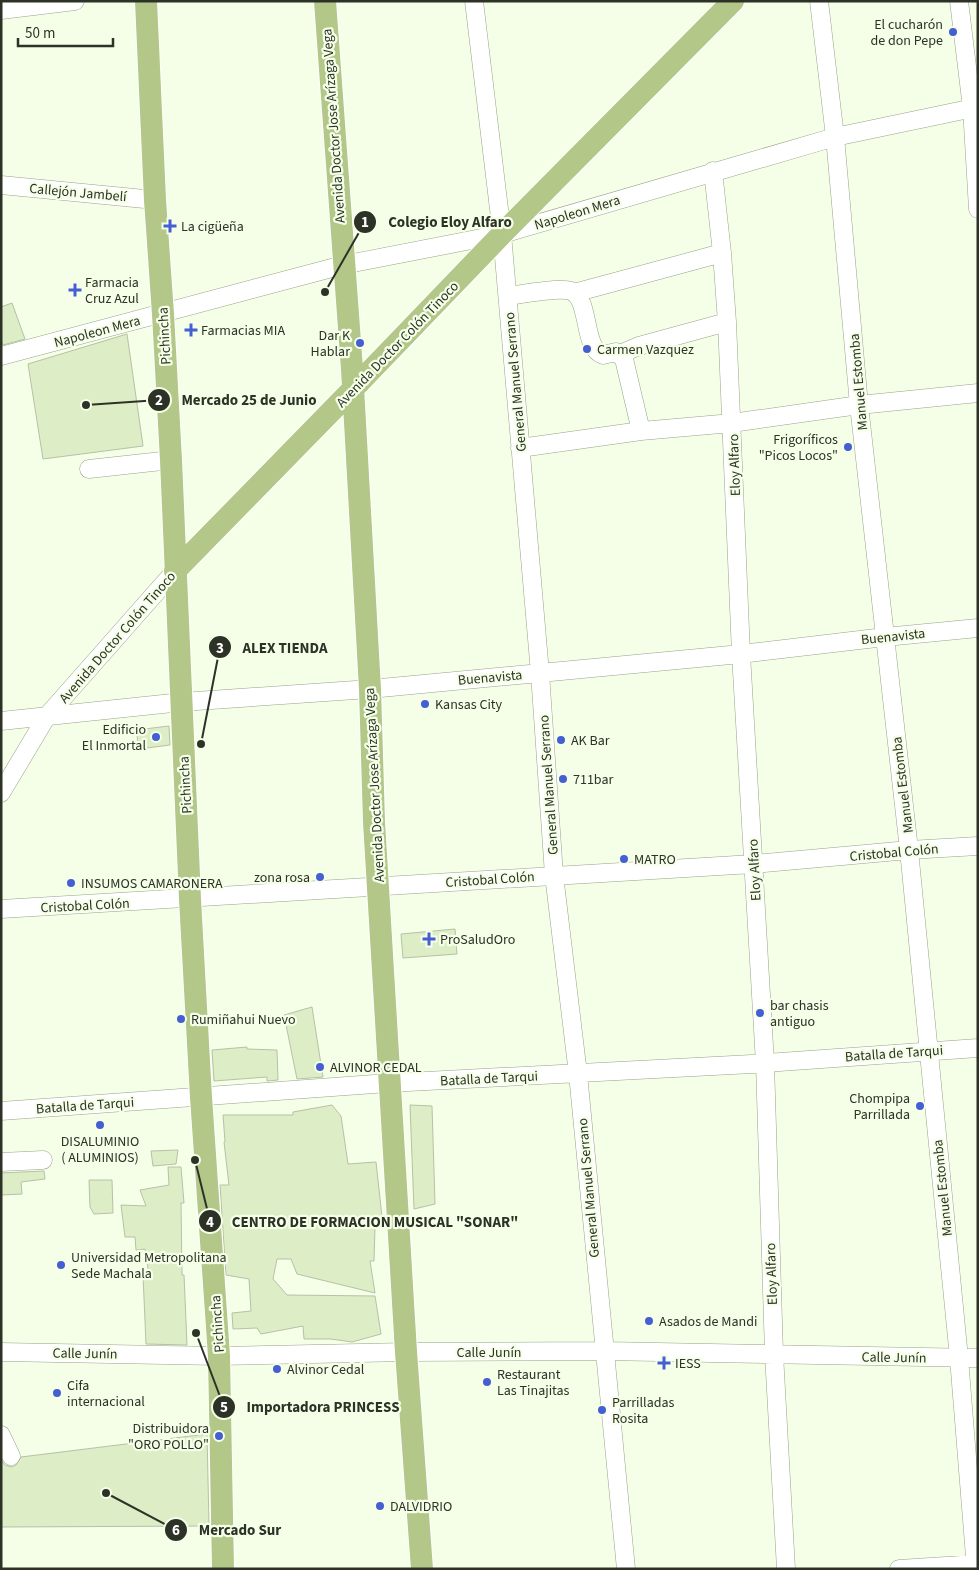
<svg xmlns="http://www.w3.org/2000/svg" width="979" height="1570" viewBox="0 0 979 1570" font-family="'Source Sans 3',sans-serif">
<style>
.building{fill:#ddeec6;stroke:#b6c1a6}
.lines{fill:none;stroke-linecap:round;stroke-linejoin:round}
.minor-casing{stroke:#98a388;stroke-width:19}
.major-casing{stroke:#fff;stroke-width:24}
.minor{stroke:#fff;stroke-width:18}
.major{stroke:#b2c788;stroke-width:22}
.poi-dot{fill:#455ed2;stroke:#f5ffe8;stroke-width:2}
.labels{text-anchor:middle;stroke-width:4.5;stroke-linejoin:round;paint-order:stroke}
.poi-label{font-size:14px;fill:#2d3227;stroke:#f5ffe8;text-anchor:start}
.street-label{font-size:14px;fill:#2d3227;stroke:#f5ffe8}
.leader{fill:none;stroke:#2d3227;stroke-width:2}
.callout-dot{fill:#2d3227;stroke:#f5ffe8;stroke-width:2}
.mark-label{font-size:15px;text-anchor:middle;font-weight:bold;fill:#fff}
.callout-label{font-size:15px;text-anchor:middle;font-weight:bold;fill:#2d3227;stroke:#f5ffe8;stroke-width:4.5;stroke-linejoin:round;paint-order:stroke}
</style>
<rect width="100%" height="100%" fill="#f5ffe8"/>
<path class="building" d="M12 303 25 339 3 345 1 340V307Z
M127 334 143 446 43 459 28 364Z
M169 726 170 745 139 749 136 730Z
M455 929 457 954 403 958 401 934Z
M312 1007 323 1077 297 1079 284 1015Z
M247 1047V1049L277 1050 278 1080 267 1081V1077L214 1081 212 1050Z
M332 1105 341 1116 348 1164 376 1162 383 1226H375L374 1261H370L375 1293 297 1274 291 1259H277L273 1279 287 1295 375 1296 381 1334 352 1342 331 1339H304L303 1326 261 1334 257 1328 233 1329 232 1313 251 1311 249 1279 226 1275 220 1185H229L224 1142H225L223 1115H293V1112Z
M410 1105 432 1106 435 1204 414 1209Z
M178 1150 176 1164 153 1166 151 1151Z
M168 1167H181L184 1203H181L182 1275H184L187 1345 146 1344 143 1275H149L145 1249 136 1250 135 1237H125L121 1205 146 1206 140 1190 169 1185Z
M44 1171 45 1179 21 1182 22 1194 1 1195V1173Z
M89 1180H112L113 1213 94 1214 90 1207Z
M207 1434 209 1526 1 1527V1460L5 1465 11 1467 16 1465 21 1457Z"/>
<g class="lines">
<g class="minor-casing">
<path id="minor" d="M474 1 502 234 540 673 554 875 578 1074 626 1569
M819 1 835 137 859 405 909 850 959 1358 976 1569
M959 1 972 108 978 209
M1 10 75 1
M713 171 722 253 727 322 741 654 765 1063 774 1354 786 1569
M1 185 155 200
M574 293 722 253
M508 296C522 294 560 287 571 291 591 299 582 348 603 355L616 352 624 359 641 431
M620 354 639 346 727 322
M1 356 343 265 502 234 835 137 978 107
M520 448 641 431 732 423 859 405 978 393
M89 469 171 460
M1 721 182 702 370 689 540 673 741 654 885 637 978 628
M1 793 47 716 175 571
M1 909 753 864 909 850 978 846
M1 1111 388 1083 752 1064 978 1048
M1 1162 43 1160
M1 1352 219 1356 406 1352 604 1351 978 1358
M1 1435 11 1456
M899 1569 978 1564"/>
</g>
<g class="major-casing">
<path id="major" d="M146 1 155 200 163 314 171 460 190 899 201 1097 219 1356 223 1569
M325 1 352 369 370 689 374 822 406 1352 422 1569
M175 571 352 390 502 234 733 1"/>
</g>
<use href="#minor" class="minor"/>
<use href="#major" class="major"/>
</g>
<g class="poi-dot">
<circle cx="953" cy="32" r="5"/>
<path d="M167.5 218.5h5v5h5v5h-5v5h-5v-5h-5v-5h5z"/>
<path d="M72.5 282.5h5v5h5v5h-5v5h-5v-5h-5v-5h5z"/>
<path d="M188.5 322.5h5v5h5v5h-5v5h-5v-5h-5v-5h5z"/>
<circle cx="360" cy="343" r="5"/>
<circle cx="587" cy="349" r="5"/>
<circle cx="848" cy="447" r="5"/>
<circle cx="425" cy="704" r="5"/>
<circle cx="156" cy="737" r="5"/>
<circle cx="561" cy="740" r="5"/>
<circle cx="563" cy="779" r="5"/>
<circle cx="624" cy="859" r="5"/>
<circle cx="320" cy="877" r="5"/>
<circle cx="71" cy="883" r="5"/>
<path d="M426.5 931.5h5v5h5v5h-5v5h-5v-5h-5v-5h5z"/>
<circle cx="760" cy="1013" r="5"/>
<circle cx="181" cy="1019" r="5"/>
<circle cx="320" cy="1067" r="5"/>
<circle cx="920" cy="1106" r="5"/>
<circle cx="100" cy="1125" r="5"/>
<circle cx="61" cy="1265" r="5"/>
<circle cx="649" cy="1321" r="5"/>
<path d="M661.5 1355.5h5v5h5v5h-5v5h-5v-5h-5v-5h5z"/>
<circle cx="277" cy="1369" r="5"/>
<circle cx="487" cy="1382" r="5"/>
<circle cx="57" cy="1393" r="5"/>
<circle cx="602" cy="1410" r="5"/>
<circle cx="219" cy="1436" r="5"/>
<circle cx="380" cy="1506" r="5"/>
</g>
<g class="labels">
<g class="poi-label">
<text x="943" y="29" text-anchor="end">El cucharón<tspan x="943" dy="16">de don Pepe</tspan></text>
<text x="181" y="231">La cigüeña</text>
<text x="85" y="287">Farmacia<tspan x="85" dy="16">Cruz Azul</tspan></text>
<text x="201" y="335">Farmacias MIA</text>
<text x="350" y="340" text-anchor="end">Dar K<tspan x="350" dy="16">Hablar</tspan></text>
<text x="597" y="354">Carmen Vazquez</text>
<text x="838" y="444" text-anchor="end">Frigoríficos<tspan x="838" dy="16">"Picos Locos"</tspan></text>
<text x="435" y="709">Kansas City</text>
<text x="146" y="734" text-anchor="end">Edificio<tspan x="146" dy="16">El Inmortal</tspan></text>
<text x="571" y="745">AK Bar</text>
<text x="573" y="784">711bar</text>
<text x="634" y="864">MATRO</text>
<text x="310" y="882" text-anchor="end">zona rosa</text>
<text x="81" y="888">INSUMOS CAMARONERA</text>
<text x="440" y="944">ProSaludOro</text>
<text x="770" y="1010">bar chasis<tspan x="770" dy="16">antiguo</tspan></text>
<text x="191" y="1024">Rumiñahui Nuevo</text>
<text x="330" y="1072">ALVINOR CEDAL</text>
<text x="910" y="1103" text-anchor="end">Chompipa<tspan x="910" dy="16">Parrillada</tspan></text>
<text x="100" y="1146" text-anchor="middle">DISALUMINIO<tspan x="100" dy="16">( ALUMINIOS)</tspan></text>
<text x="71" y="1262">Universidad Metropolitana<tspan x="71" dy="16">Sede Machala</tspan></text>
<text x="659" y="1326">Asados de Mandi</text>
<text x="675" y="1368">IESS</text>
<text x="287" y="1374">Alvinor Cedal</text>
<text x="497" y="1379">Restaurant<tspan x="497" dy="16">Las Tinajitas</tspan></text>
<text x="67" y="1390">Cifa<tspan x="67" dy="16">internacional</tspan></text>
<text x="612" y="1407">Parrilladas<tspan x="612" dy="16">Rosita</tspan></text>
<text x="209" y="1433" text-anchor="end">Distribuidora<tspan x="209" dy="16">"ORO POLLO"</tspan></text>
<text x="390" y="1511">DALVIDRIO</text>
</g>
<g class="street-label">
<text transform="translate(333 126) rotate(-94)" y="5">Avenida Doctor Jose Arízaga Vega</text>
<text transform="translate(78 192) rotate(5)" y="5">Callejón Jambelí</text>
<text transform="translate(577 212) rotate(-17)" y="5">Napoleon Mera</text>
<text transform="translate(97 331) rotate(-15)" y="5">Napoleon Mera</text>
<text transform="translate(164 336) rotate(-93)" y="5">Pichincha</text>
<text transform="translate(397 344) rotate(-46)" y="5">Avenida Doctor Colón Tinoco</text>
<text transform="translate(515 382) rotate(-95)" y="5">General Manuel Serrano</text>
<text transform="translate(858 382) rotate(-95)" y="5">Manuel Estomba</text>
<text transform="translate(734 465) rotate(-92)" y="5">Eloy Alfaro</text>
<text transform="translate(893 636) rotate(-6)" y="5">Buenavista</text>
<text transform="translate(117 637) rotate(-49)" y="5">Avenida Doctor Colón Tinoco</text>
<text transform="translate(490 677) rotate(-5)" y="5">Buenavista</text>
<text transform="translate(185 785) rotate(-93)" y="5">Pichincha</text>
<text transform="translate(374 785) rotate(-93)" y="5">Avenida Doctor Jose Arízaga Vega</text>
<text transform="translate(548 785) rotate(-94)" y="5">General Manuel Serrano</text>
<text transform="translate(902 785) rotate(-97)" y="5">Manuel Estomba</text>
<text transform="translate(894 852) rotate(-5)" y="5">Cristobal Colón</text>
<text transform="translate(754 870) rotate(-93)" y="5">Eloy Alfaro</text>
<text transform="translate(490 879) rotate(-4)" y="5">Cristobal Colón</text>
<text transform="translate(85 905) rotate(-3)" y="5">Cristobal Colón</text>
<text transform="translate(894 1053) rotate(-4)" y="5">Batalla de Tarqui</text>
<text transform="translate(489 1078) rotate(-3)" y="5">Batalla de Tarqui</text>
<text transform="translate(85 1105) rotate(-4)" y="5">Batalla de Tarqui</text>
<text transform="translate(588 1188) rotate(-95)" y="5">General Manuel Serrano</text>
<text transform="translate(942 1188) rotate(-96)" y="5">Manuel Estomba</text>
<text transform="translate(771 1274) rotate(-92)" y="5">Eloy Alfaro</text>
<text transform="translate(217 1324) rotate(-94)" y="5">Pichincha</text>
<text x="489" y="1357">Calle Junín</text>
<text transform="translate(85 1353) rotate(1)" y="5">Calle Junín</text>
<text transform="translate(894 1357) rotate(1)" y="5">Calle Junín</text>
</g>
</g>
<path class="leader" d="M325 292L365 222M86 405L159 400M201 744L220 647M195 1160L210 1221M196 1333L224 1407M106 1493L176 1530"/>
<g class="callout-dot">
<circle cx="325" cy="292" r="5"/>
<circle cx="86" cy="405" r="5"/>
<circle cx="201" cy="744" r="5"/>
<circle cx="195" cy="1160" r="5"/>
<circle cx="196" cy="1333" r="5"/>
<circle cx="106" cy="1493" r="5"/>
<circle cx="365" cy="222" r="12"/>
<circle cx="159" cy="400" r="12"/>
<circle cx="220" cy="647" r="12"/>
<circle cx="210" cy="1221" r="12"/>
<circle cx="224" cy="1407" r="12"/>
<circle cx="176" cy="1530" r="12"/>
</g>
<g class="mark-label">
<text x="365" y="227">1</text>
<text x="159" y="405">2</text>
<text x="220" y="653">3</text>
<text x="210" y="1227">4</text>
<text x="224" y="1412">5</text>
<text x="176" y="1535">6</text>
</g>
<g class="callout-label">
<text x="450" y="227">Colegio Eloy Alfaro</text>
<text x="249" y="405">Mercado 25 de Junio</text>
<text x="285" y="653">ALEX TIENDA</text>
<text x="375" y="1227">CENTRO DE FORMACION MUSICAL "SONAR"</text>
<text x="323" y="1412">Importadora PRINCESS</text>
<text x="240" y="1535">Mercado Sur</text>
</g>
<rect width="979" height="1570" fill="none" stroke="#2d3227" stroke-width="5"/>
<path d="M18 38v8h95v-8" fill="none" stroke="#2d3227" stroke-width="2.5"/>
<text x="25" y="38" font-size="15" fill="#2d3227" stroke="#f5ffe8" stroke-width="4" paint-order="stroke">50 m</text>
</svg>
